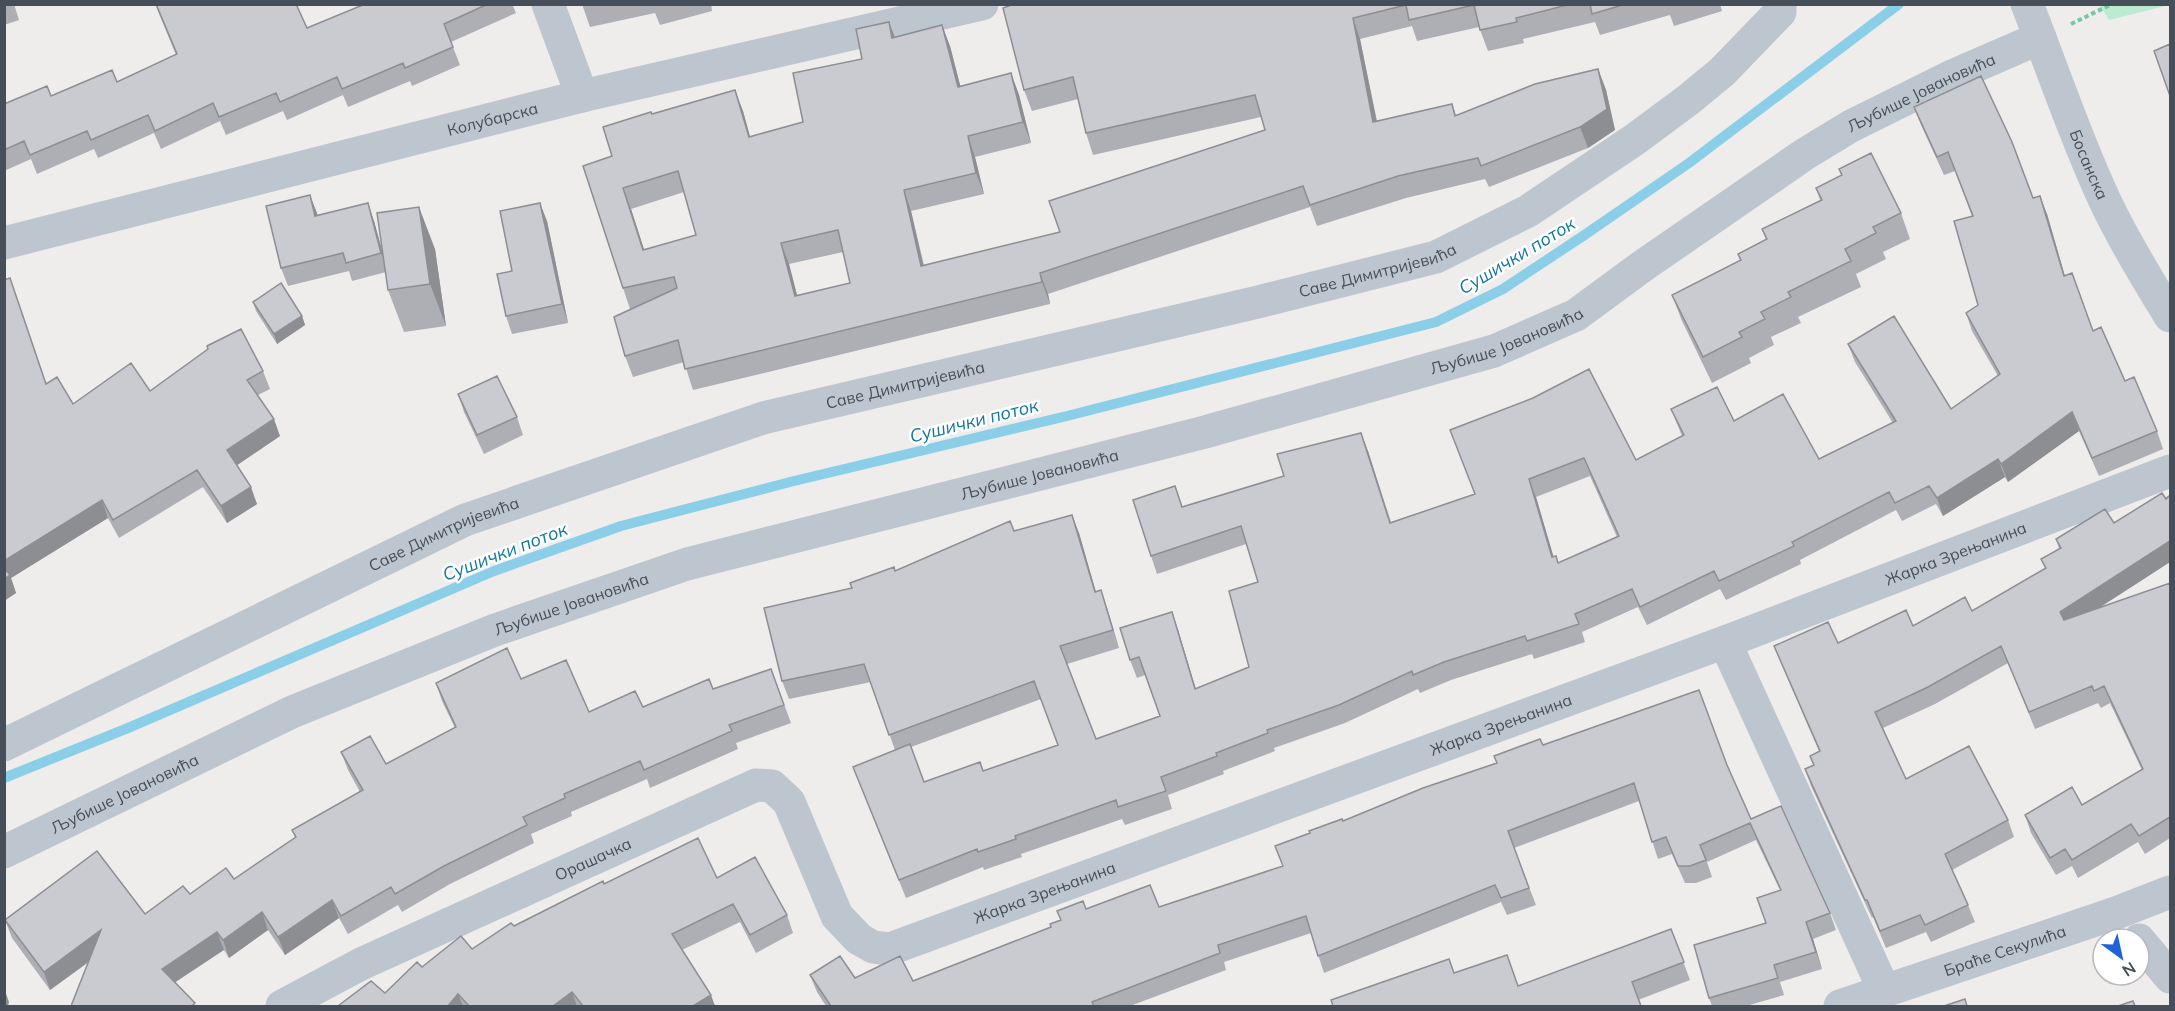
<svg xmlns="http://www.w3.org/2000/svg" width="2175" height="1011" viewBox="0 0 2175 1011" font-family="Mulish,sans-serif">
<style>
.grass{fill:#bbecd1}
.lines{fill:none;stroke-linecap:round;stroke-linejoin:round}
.stream{stroke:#8acee8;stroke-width:10}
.path{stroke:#75c8a5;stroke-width:4;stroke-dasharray:4.5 3;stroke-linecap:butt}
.minor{stroke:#bdc6ce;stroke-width:33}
.wall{fill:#adafb4;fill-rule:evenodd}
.shaded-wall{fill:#8d8e92}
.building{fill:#c9cbd1;stroke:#8d8e92;stroke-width:1.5;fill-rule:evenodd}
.labels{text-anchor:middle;stroke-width:5;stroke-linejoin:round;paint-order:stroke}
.street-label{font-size:16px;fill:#454e59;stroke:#fff}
.water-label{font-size:18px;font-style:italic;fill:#1278a0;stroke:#fff}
</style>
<rect width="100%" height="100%" fill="#efecec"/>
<path class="grass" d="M2100 5H2169L2109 20Z"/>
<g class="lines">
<path class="stream" d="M4 778 128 728 494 571 621 526 794 481 1067 416 1436 322 1503 289 1583 236 1689 163 1899 4"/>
<path class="path" d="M2071 24 2112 4"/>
<g class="minor">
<path d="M548 4 582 96"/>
<path id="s1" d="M2027 4C2053 70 2075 137 2105 201 2124 241 2147 279 2170 316"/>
<path id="s2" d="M4 243 582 96 982 4"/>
<path d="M1725 642 1884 990"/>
<path id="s3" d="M4 745 465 520 763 418 1258 302 1436 257 1528 211 1634 140 1688 100 1722 72 1780 12V4"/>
<path id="s4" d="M4 852 292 712 495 630 687 564 1205 432 1494 351 1576 315 1644 265 1805 154 1851 126 1950 77 2040 38"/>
<path d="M2139 940 2170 977"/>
<path id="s5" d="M282 1006 361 964 756 785 772 786 789 802 837 916 859 939 873 947 890 949 1725 642 2170 471"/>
<path id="s6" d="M1840 1006 2116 913 2170 892"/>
</g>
</g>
<path class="wall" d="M4 4H14L19 20 4 25Z
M155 4H296L307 28 365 4H512L516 13 451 42 460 65 412 86 410 81 348 107 343 95 287 120 283 111 226 135 220 121 161 149 154 133 98 158 94 149 37 174 31 159 4 171V104L51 96 117 82 176 55Z
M582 4H711L712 11 660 25 655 13 590 27Z
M1014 4H1720L1722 11 1674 26 1670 15 1600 35 1595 22 1523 39 1524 43 1488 51 1479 27 1417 41 1412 26 1360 39 1377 121 1452 104 1456 115 1598 69 1606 90 1615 130 1588 148 1489 187 1485 179 1406 198 1317 226 1310 207 1048 294 1050 304 693 390 684 362 633 377 625 356 630 309 623 288 612 156 652 114 743 111 750 137 803 122 895 37 950 46 960 86 1011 73 1019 95 1031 143 975 157 984 194 911 211 924 265 1060 232 1265 130 1261 117 1093 155 1086 133 1078 99 1032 111 1024 90ZM684 192 696 235 644 250 631 209ZM843 252 850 283 797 296 789 264Z
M1914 107 2033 198 2047 214 2065 276 2093 331 2157 431 2163 449 2099 476 2079 431 2008 482 2005 477 1943 516 1936 504 1902 521 1896 510 1800 560 1801 564 1726 600 1720 589 1647 625 1638 607 1582 632 1585 642 1534 659 1532 654 1451 680 1420 693 1418 689 1345 723 1274 748 1275 751 1223 771 1224 774 1168 795 1172 809 1125 825 1122 819 1021 854 1022 857 984 870 983 867 906 898 853 767 895 750 871 682 789 699 782 681 852 588 895 571 1014 531 1079 533 1096 592 1101 590 1119 648 1067 664 1096 739 1160 716 1145 675 1137 678 1130 660 1178 630 1196 689 1249 667 1258 582 1246 544 1157 574 1151 556 1183 507 1368 451 1391 522 1475 494 1450 430 1636 460 1682 436 1671 409 1734 421 1819 459 1893 423 1855 362 1848 344 1951 409 1998 376 1972 331 1966 313 1978 305 1972 216 1955 171 1944 175 1921 125ZM1590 476 1617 537 1558 563 1553 557 1536 497ZM1041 699 1058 745 983 771 924 782 911 747Z
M1839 169 1901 213 1910 239 1883 252 1886 259 1856 274 1861 287 1798 317 1801 323 1771 337 1774 345 1749 358 1751 363 1712 383 1682 321 1672 295 1740 261 1738 254 1766 240 1762 229 1820 200 1816 188 1841 175Z
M317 216 374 221 383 254 435 249 446 326 404 332 388 290 386 272 352 281 349 271 288 286 281 268Z
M547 221 568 323 512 334 506 316 512 271Z
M4 280 46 384 73 404 263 371 270 389 258 395 280 436 237 465 257 504 227 523 203 487 119 538 108 518 11 578 16 593 4 601Z
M253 302 302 316 305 325 277 344 256 311Z
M458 394 517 417 523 435 484 454 464 412Z
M2170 495V562L2099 608 2170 583V838L2145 854 2138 842 2078 878 2072 866 2056 875 2031 833 2025 815 2082 805 2142 770 2110 703 2101 708 2098 703 2035 729 2008 663 1935 704 1883 728 1906 779 2008 820 2014 837 1952 870 1968 905 1975 922 1931 942 1926 932 1886 948 1873 917 1872 918 1811 786 1805 769 1813 765 1810 756 1819 751 1781 663 1774 646 1838 643 1972 611 2045 569 2041 559 2059 549 2056 539 2114 523Z
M771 669 791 723 736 743 738 749 650 788 647 779 571 812 572 816 531 834 534 843 450 884 402 912 398 905 348 934 339 918 285 955 268 930 229 958 224 950 89 962 50 990 12 938 5 920 145 914 190 894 234 879 295 838 292 830 360 792 348 770 341 752 386 764 455 728 442 701 436 683 521 679 589 712 643 707 713 689Z
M1543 745 1727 765 1751 819 1830 913 1836 930 1813 939 1822 969 1780 982 1784 995 1746 1006H1712L1709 998 1766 923 1780 890 1756 840 1707 862 1712 877 1696 883H1685L1672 854 1658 859 1639 801 1514 848 1536 905 1507 915 1501 902 1324 973 1311 933 1224 962 1226 970 1130 1006H826L817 992 810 975 913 981 1051 927 1086 909 1159 907 1283 866 1343 821Z
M717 878 787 915 793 933 756 953 740 922 682 950 715 1006H338L385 993 422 967 472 949 514 926 604 884Z
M1671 929 1690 980 1638 1000 1333 1006 1454 973 1518 986Z"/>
<path class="shaded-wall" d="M1353 18 1360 39 1381 143 1373 122Z
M889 22 897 43 892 38Z
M942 25 950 46 966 108 958 87Z
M1598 69 1606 90 1615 130 1588 148 1580 127Z
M1011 73 1019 95 1031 143 1023 122Z
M735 90 743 111 756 159 749 137Z
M968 136 975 157 984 194 976 173Z
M623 188 631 209 651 271 643 250Z
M904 190 911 211 928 287 921 266Z
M310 195 317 213 322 234 315 216Z
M2040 196 2047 214 2070 294 2064 276Z
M368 203 374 221 388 272 381 253Z
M540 203 547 221 568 323 562 304Z
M419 207 435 249 446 326 430 284Z
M781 243 789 264 803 318 795 296Z
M1040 273 1048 294 1050 304 1042 282Z
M302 316 305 325 277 344 274 334Z
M2072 412 2079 431 2008 482 2001 464Z
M274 419 280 436 233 468 227 450Z
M1361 433 1368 451 1396 541 1390 523Z
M1998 459 2005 477 1943 516 1937 498Z
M1529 479 1536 497 1559 575 1552 557Z
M251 487 257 504 227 523 221 506Z
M102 500 108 518 11 578 16 593 4 601V561Z
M1072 515 1079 533 1101 610 1095 592Z
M2170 541V562L2066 629 2060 612Z
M1101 590 1107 608 1119 648 1113 630Z
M1172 612 1178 630 1201 707 1195 689Z
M332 900 339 918 285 955 278 937Z
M262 912 268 930 229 958 223 940Z
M1806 922 1813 939 1822 969 1816 952Z
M101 930 107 948 50 990 44 972Z
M217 932 224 950 168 987 162 969Z
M4 988 9 1002 8 1006H4Z
M572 992 577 1006H553Z
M458 994 463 1006H448Z
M711 995 715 1006H693Z"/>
<path class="building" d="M156 4H296L307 28 365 4H488L444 24 453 47 405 68 403 63 342 89 337 77 280 102 276 93 219 117 213 103 155 131 148 115 91 140 87 131 30 155 24 141 4 150V104L47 86 51 96 112 70 117 82 177 54Z
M1014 4H1571L1516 18 1517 22 1480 30 1474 5 1409 20 1406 5 1353 18 1373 122 1452 104 1455 116 1535 84 1598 69 1607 109 1580 127 1481 166 1478 158 1398 176 1310 205 1303 186 1040 273 1042 282 685 369 678 340 625 356 614 317 677 288 674 277 623 288 583 166 612 156 603 127 651 112 652 114 735 90 749 137 803 122 793 73 862 59 856 29 889 22 892 38 942 25 958 87 1011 73 1023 122 968 136 976 173 904 190 921 266 1060 232 1049 201 1265 130 1255 95 1086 133 1073 77 1024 90 1003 8ZM678 171 696 235 643 250 623 188ZM838 230 850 283 795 296 781 243Z
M1590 4H1626L1592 14Z
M2170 44V96L2154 51Z
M1981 76 2012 142 2033 198 2040 196 2064 276 2072 273 2093 331 2101 327 2125 381 2134 377 2157 431 2092 458 2072 412 2001 464 1998 459 1937 498 1929 486 1895 503 1889 492 1792 542 1794 546 1719 581 1714 571 1640 607 1632 589 1575 614 1579 624 1527 641 1525 636 1444 662 1413 675 1412 671 1339 705 1267 730 1268 733 1216 753 1217 756 1161 777 1166 791 1118 807 1116 800 1015 836 1016 839 978 852 977 849 899 880 853 767 910 744 924 782 980 762 983 771 1058 745 1034 681 889 735 864 664 782 681 764 608 852 588 850 583 894 567 895 571 1010 521 1014 531 1072 515 1095 592 1101 590 1113 630 1060 646 1096 739 1160 716 1139 657 1130 660 1120 628 1172 612 1195 689 1249 667 1229 591 1258 582 1241 526 1151 556 1133 500 1175 486 1182 507 1284 476 1277 454 1361 433 1390 523 1475 494 1450 430 1533 398 1589 369 1636 460 1684 435 1671 409 1717 387 1734 421 1783 394 1819 459 1896 421 1848 344 1894 316 1951 409 2000 374 1966 313 1978 305 1954 221 1973 216 1948 152 1937 157 1914 107ZM1584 458 1619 536 1558 563 1556 556 1552 557 1529 479Z
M1871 153 1901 213 1873 227 1876 233 1845 249 1851 261 1788 292 1791 297 1761 312 1765 319 1739 332 1742 337 1703 357 1672 295 1741 260 1738 254 1767 239 1762 229 1822 200 1816 188 1842 175 1839 169Z
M310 195 315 216 368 203 381 253 346 263 343 253 281 268 266 206Z
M540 203 562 304 506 316 497 274 512 271 500 211Z
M419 207 430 284 388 290 377 213Z
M10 278 46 384 57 377 73 404 131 363 150 391 208 349 207 346 241 329 263 371 247 380 274 419 227 450 251 487 221 506 197 470 113 520 102 500 4 561V280Z
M281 283 302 316 274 334 253 302Z
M497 376 517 417 477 435 458 394Z
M2162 493 2166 499 2170 495V541L2060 612 2064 620 2170 583V817L2139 836 2131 824 2072 860 2065 849 2050 858 2025 815 2072 787 2082 805 2143 769 2104 686 2094 691 2092 686 2029 712 2001 646 1928 687 1875 712 1906 779 1969 746 2008 820 1945 854 1968 905 1925 925 1920 915 1880 931 1867 900H1865L1805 769 1814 765 1810 756 1820 751 1774 646 1828 622 1838 643 1906 610 1913 626 1965 597 1972 611 2046 568 2041 559 2061 548 2056 539 2105 509 2114 523Z
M4 568 10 575 4 579Z
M507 648 521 679 566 660 589 712 635 691 643 707 709 679 713 689 771 669 784 705 729 725 732 731 644 770 640 761 564 794 565 798 523 817 527 825 444 866 395 894 391 887 341 916 332 900 278 937 262 912 223 940 217 932 162 969 195 1003 192 1006H71L101 930 44 972 5 920 97 851 145 914 183 886 190 894 226 868 234 879 296 837 292 830 363 790 341 752 370 736 386 764 456 727 436 683Z
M1699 690 1727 765 1751 819 1781 806 1830 913 1806 922 1816 952 1774 965 1778 978 1709 998 1694 945 1766 923 1757 898 1781 890 1750 823 1700 845 1706 860 1690 866H1678L1666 837 1652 842 1634 783 1508 831 1529 888 1501 898 1495 885 1318 956 1306 916 1218 945 1220 953 1092 1002 1094 1006H831L810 975 840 956 855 978 900 956 913 981 1051 927 1050 924 1061 920 1057 911 1083 901 1086 909 1150 885 1159 907 1283 866 1275 846 1310 833 1309 831 1342 819 1343 821 1423 788 1497 763 1494 756 1540 739 1543 745Z
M698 838 717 878 755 857 787 915 750 935 733 904 672 934 711 995 693 1006H583L572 992 553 1006H469L458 994 448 1006H338L371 981 385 993 417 962 422 967 461 936 472 949 511 923 514 926 603 881 604 884Z
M1671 929 1684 962 1632 982 1641 1006H1333L1331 1000 1449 959 1454 973 1507 955 1518 986Z
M1965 999 1967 1006H1944Z
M2133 1001 2135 1006H2118Z"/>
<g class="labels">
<g class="street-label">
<text dy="6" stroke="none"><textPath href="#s4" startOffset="2078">Љубише Јовановића</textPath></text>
<text dy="6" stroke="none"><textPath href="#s2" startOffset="504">Колубарска</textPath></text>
<text dy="6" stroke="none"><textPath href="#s1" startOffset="172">Босанска</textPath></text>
<text dy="6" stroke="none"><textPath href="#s3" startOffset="1460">Саве Димитријевића</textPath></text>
<text dy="6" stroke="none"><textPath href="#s4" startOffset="1592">Љубише Јовановића</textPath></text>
<text dy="6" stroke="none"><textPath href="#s3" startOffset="974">Саве Димитријевића</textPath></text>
<text dy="6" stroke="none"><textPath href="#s4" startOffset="1106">Љубише Јовановића</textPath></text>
<text dy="6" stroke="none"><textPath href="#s3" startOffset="488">Саве Димитријевића</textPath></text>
<text dy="6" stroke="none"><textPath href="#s5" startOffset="1888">Жарка Зрењанина</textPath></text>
<text dy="6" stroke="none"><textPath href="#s4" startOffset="620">Љубише Јовановића</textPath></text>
<text dy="6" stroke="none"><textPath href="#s5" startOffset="1402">Жарка Зрењанина</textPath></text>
<text dy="6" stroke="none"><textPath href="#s4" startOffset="134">Љубише Јовановића</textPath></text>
<text dy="6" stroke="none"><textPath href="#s5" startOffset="344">Орашачка</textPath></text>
<text dy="6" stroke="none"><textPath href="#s5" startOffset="916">Жарка Зрењанина</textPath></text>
<text dy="6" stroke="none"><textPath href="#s6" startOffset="174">Браће Секулића</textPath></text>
</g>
<g class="water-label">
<text transform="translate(1517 256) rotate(-31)" y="6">Сушички поток</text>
<text transform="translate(974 421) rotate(-14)" y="6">Сушички поток</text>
<text transform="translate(505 552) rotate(-21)" y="6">Сушички поток</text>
</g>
</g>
<rect width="2175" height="1011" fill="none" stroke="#454e59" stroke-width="12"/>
<g transform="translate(2121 957) rotate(147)"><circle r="28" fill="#ffffff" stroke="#b5b8bd" stroke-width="1.5"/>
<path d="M0-4.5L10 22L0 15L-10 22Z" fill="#2063d6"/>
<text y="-9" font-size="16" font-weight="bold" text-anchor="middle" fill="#454e59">N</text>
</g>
</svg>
